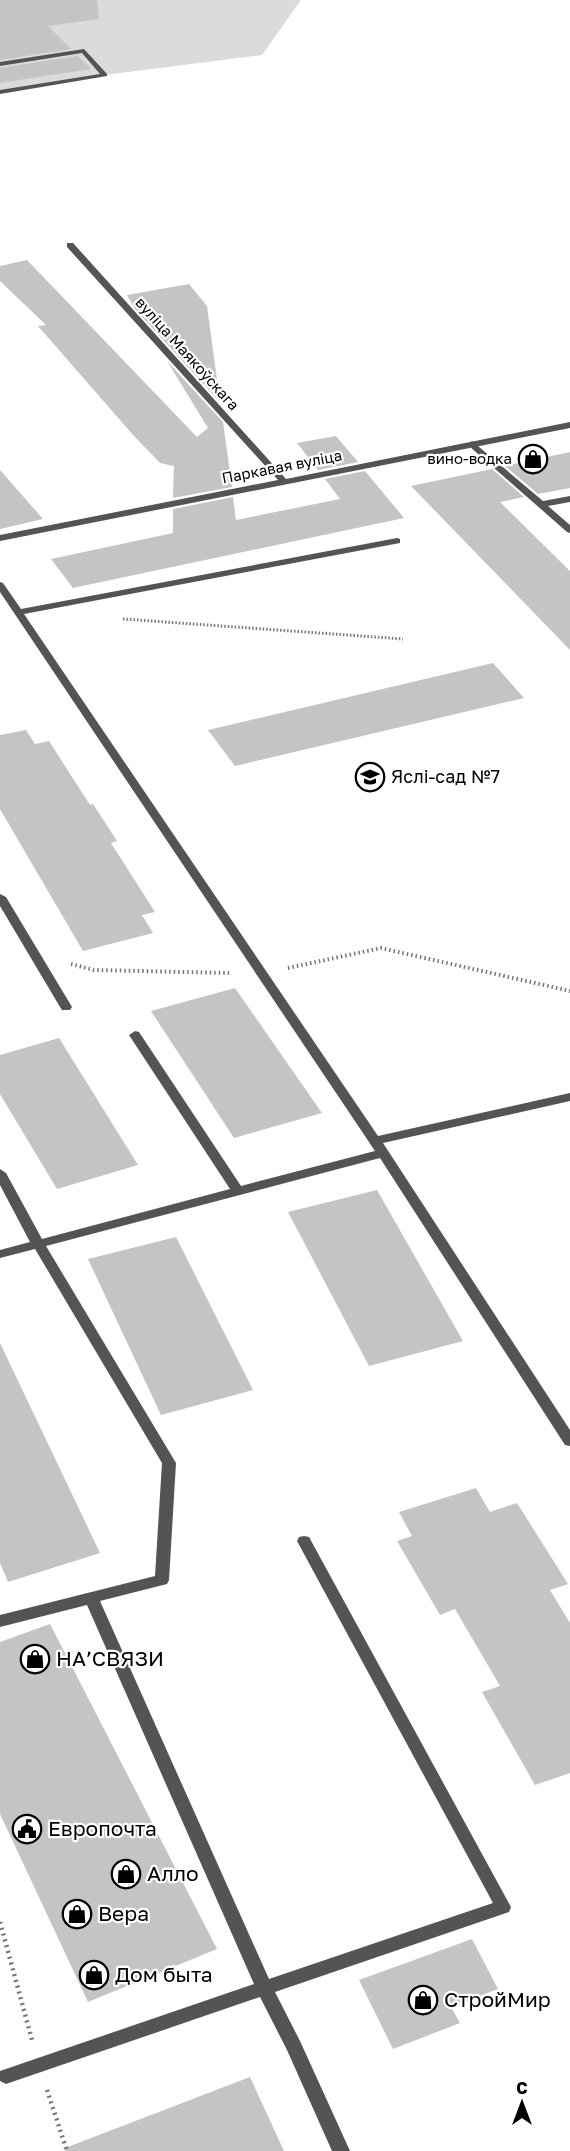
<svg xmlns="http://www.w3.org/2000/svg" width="570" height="2151" viewBox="0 0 570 2151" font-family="'Golos Text',sans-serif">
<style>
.green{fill:#dbdbdb}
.building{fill:#c4c4c4}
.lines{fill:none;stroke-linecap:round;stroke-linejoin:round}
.path-far2{stroke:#767676;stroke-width:3;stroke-dasharray:1.5 2;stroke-linecap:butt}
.path-far1{stroke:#767676;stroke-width:4;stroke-dasharray:1.5 3;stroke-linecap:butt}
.path{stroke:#767676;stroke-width:4.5;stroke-dasharray:2 4;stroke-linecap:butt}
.lane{fill:#545454;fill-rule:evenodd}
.street{fill:#545454;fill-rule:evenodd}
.labels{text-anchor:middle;stroke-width:4.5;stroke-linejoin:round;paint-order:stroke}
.far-street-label{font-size:15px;fill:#000;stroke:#fff}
.far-poi-label{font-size:15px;fill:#000;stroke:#fff;text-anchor:end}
.poi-label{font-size:18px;fill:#000;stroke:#fff;text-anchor:start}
.near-poi-label{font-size:21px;fill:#000;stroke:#fff;text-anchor:start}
</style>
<rect width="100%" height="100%" fill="#fff"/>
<path class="green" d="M0 0H301L262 55 105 75 0 92Z"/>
<path class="building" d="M0 0H97L99 19 48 26 71 49 0 60Z
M78 56 91 69 0 83V68Z
M27 260 197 437 208 428 167 361 223 422 232 487 173 498 174 466 160 463 134 436 38 326 46 325 0 281V266Z
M189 284 207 306 220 402 135 309 127 295Z
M336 436 358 462 318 470 297 443Z
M570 452V488L538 494 505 466Z
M492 469 524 497 500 502 570 571V650L411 486Z
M0 470 43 519 0 529Z
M365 471 404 518 73 588 51 559 173 533V509L233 497 236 520 340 499 325 479Z
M493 663 524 698 235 766 208 730Z
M26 730 35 744 49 741 90 805 93 804 117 841 111 843 155 912 142 915 153 933 83 951 0 809V735Z
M235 988 322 1113 234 1138 151 1011Z
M59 1038 138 1165 57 1189 0 1094V1055Z
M377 1190 463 1341 369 1366 288 1212Z
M176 1237 253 1390 161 1415 88 1259Z
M0 1343 100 1553 8 1582 0 1563Z
M476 1488 490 1512 517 1503 568 1584 550 1590 570 1623V1773L535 1785 482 1692 500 1686 455 1609 440 1615 397 1541 412 1536 399 1512Z
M50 1624 217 1949 88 2002 0 1814V1642Z
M472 1939 498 1989 451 2007 460 2023 393 2049 359 1980Z
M250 2077 284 2151H65V2148Z"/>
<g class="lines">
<path class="path-far2" d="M123 619 403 639"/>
<path class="path-far1" d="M71 964 94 970 230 973
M288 968 381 948 570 991"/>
<path class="path" d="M0 1922 32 2040
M47 2090 67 2151"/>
<path class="lane" d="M84 49 107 74V76L0 94V90L100 74 82 53 0 66V62Z
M472 441 543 501 570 496V502L548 506 570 525V533L567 532 469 446 468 444Z
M397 538 400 539V543L24 614 378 1136 570 1093V1101L383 1143 570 1430V1446L565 1445 380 1158 46 1246 176 1463 169 1580 167 1584 100 1601 269 1979 493 1903 297 1541 299 1537 304 1536 309 1537 511 1907 509 1912 275 1992 300 2041 350 2151H332L287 2050 260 1997 6 2084 0 2081V2071L254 1984 87 1605 0 1627V1615L155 1576 162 1463 35 1249 0 1258V1250L30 1242 0 1185V1169L6 1173 42 1239 230 1189 129 1035 135 1031 139 1032 241 1186 375 1151 0 592V582L3 583 21 609Z
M0 894 6 897 72 1007 70 1010H62L60 1007 0 906Z"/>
<path class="street" d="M67 243H73L286 479 570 422V428L0 541V535L278 480 67 247Z"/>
</g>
<defs>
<g id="shop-ring" transform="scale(1.5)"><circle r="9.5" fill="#fff" stroke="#000" stroke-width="1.5"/><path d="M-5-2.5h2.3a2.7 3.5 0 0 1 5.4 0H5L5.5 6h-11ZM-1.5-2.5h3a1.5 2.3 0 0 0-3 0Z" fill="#000"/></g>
<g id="school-ring" transform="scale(1.5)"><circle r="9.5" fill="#fff" stroke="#000" stroke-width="1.5"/><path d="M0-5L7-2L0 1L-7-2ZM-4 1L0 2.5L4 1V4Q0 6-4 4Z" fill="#000"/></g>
<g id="civic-ring" transform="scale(1.5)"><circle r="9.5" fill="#fff" stroke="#000" stroke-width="1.5"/><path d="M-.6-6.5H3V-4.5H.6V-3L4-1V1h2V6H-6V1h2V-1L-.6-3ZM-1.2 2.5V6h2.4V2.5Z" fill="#000"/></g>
</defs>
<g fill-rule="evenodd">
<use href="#shop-ring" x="533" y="459"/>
<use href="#school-ring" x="370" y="777"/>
<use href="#shop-ring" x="35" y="1659"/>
<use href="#civic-ring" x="27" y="1829"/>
<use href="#shop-ring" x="126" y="1874"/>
<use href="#shop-ring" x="77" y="1914"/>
<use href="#shop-ring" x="94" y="1975"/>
<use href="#shop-ring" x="423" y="2000"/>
</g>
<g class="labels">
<g class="far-street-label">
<text transform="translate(187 354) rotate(48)" y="5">вуліца Маякоўскага</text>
<text transform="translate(282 467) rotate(-11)" y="5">Паркавая вуліца</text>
</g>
<g class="far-poi-label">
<text x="512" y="464">вино-водка</text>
</g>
<g class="poi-label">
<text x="391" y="783">Яслі-сад №7</text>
</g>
<g class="near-poi-label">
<text x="56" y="1666">НАʼСВЯЗИ</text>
<text x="48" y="1836">Европочта</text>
<text x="147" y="1881">Алло</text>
<text x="98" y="1921">Вера</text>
<text x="115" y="1982">Дом быта</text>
<text x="444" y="2007">СтройМир</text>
</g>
</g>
<g transform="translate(522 2103)" stroke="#ffffff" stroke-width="4.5" paint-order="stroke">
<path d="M0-4.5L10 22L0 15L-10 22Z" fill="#000000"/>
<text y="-9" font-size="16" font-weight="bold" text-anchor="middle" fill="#000000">С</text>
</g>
</svg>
